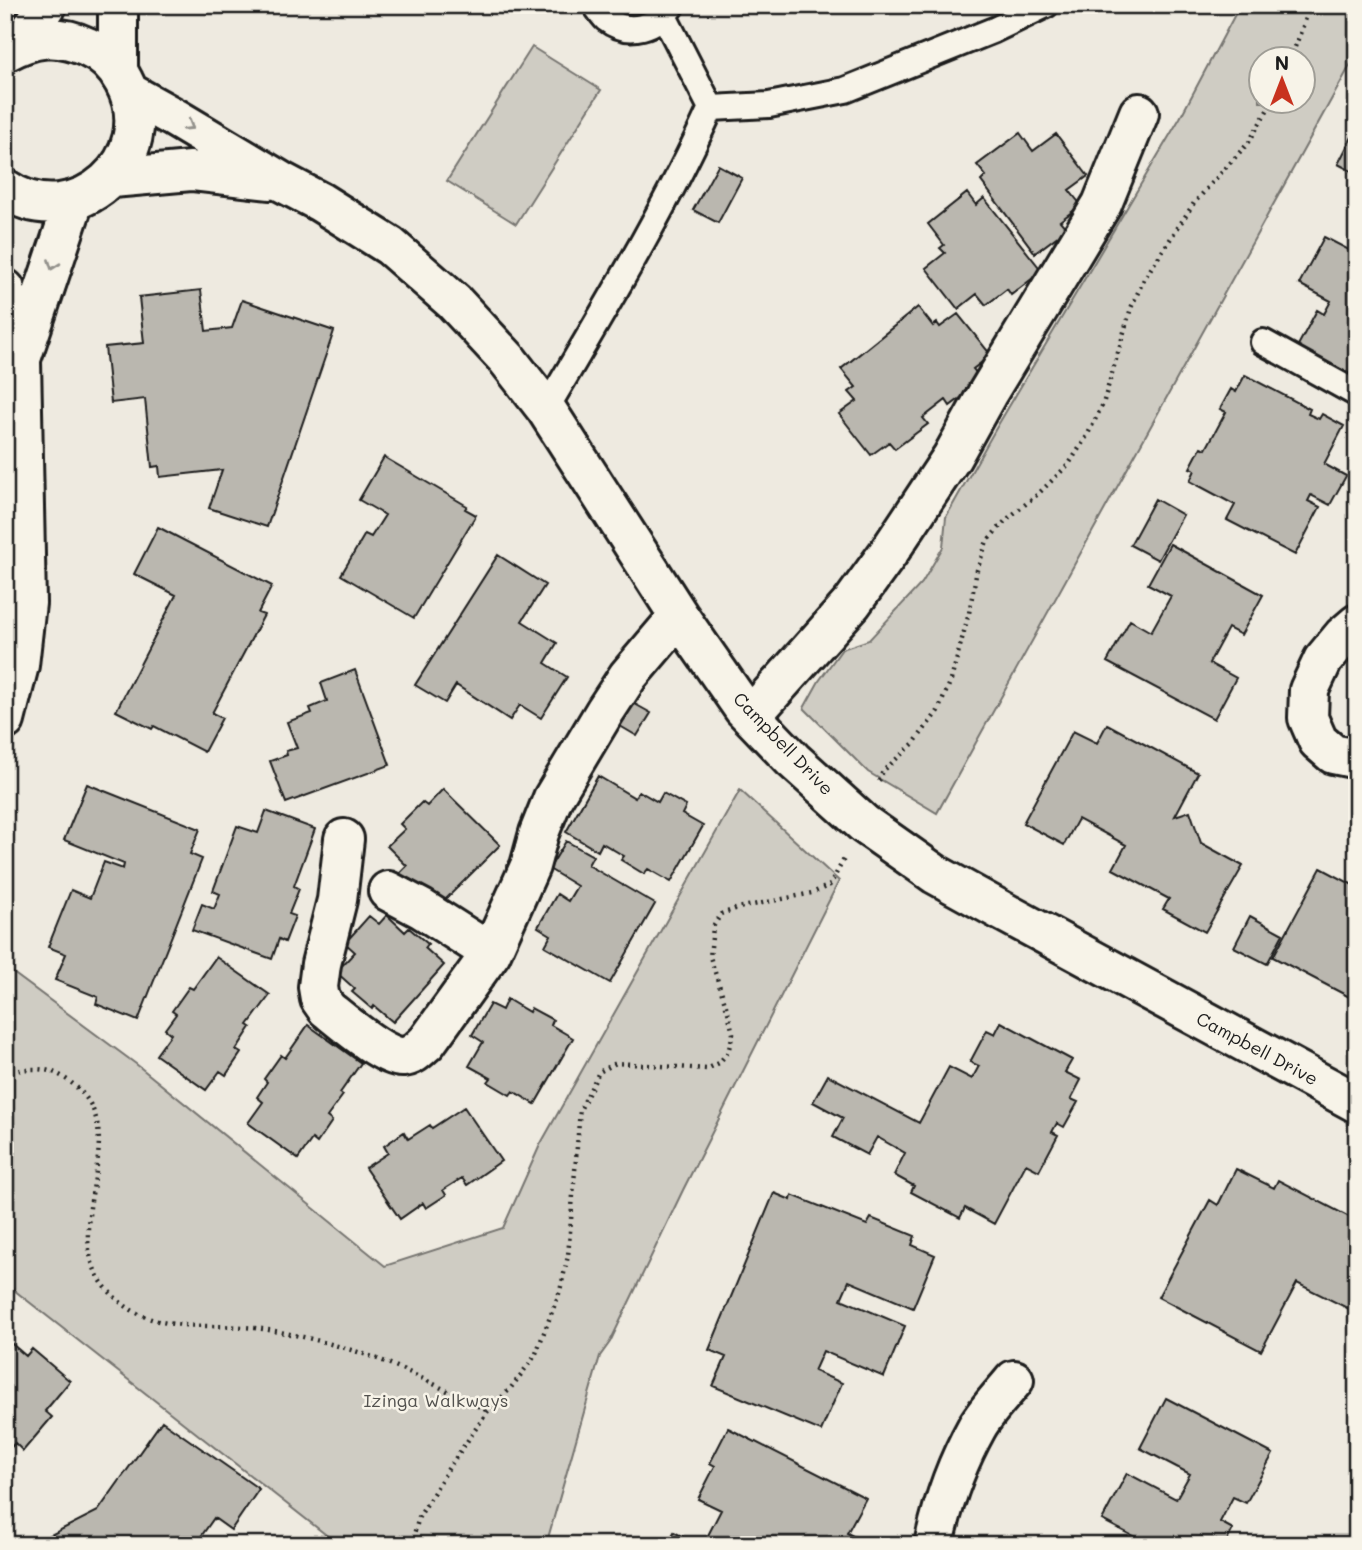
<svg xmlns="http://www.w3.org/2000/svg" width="1362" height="1550" viewBox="0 0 1362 1550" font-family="Mali,sans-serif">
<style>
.green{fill:#cfccc3;stroke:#767470;stroke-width:2;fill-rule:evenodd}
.building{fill:#bab7af;stroke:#1c1c1c;stroke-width:2}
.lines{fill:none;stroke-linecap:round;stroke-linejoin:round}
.service-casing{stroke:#1c1c1c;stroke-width:30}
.minor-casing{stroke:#1c1c1c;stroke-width:44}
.path{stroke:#1c1c1c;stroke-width:4.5;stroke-dasharray:2 5;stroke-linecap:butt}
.service{stroke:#f7f3e8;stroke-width:24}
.minor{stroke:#f7f3e8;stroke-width:38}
.oneway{stroke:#94928c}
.labels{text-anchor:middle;stroke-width:5;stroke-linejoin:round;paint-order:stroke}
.street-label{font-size:18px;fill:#1c1c1c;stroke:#f7f3e8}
.park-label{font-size:18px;fill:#52514e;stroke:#f7f3e8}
</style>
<rect width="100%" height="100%" fill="#eeeae0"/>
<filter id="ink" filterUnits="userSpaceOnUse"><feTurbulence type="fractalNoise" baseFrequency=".0143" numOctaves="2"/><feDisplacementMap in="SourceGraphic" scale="14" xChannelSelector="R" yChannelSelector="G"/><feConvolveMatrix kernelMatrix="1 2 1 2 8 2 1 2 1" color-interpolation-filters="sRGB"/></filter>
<g filter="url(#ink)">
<path class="green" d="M1240 5H1357V53L937 813 868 772 804 708 819 681 842 649 869 640 922 583 943 547 946 517 995 430 1180 118ZM1260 60H1302V102H1260Z
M532 47 601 90 516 224 447 181Z
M740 790 839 881 683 1190 610 1342 600 1356 546 1545H339L5 1283V967L136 1064 385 1266 503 1228 540 1145Z"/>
<path class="building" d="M1020 133 1033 151 1056 134 1088 176 1069 190 1081 205 1060 221 1067 229 1035 253 981 181 986 176 977 165Z
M1354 133 1357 135V174L1338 164Z
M718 165 742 178 718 223 693 210Z
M967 193 976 205 984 198 1042 271 1011 295 1007 289 986 305 977 294 958 309 926 268 945 253 940 248 944 245 928 224Z
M1324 237 1357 254V384L1295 351 1317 310 1324 314 1331 301 1299 284Z
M201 290 206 331 232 328 242 300 334 331 267 527 209 508 222 470 160 477 159 466 152 467 145 399 111 403 105 347 144 343 139 297Z
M918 307 933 326 937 323 940 327 958 314 991 355 973 369 983 381 950 406 946 400 923 418 928 424 895 449 889 442 871 455 839 414 857 401 849 392 856 387 841 369Z
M1245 375 1310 409 1308 414 1319 419 1322 414 1344 426 1324 464 1346 476 1330 505 1311 495 1308 501 1320 507 1295 555 1227 520 1235 505 1190 481 1195 470 1190 468 1201 447 1206 449 1226 412 1220 409 1231 389 1236 392Z
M384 457 467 506 465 509 476 515 414 618 341 575 365 534 371 537 385 515 359 500Z
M1155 499 1183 515 1158 560 1130 545Z
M158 527 272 586 258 613 264 615 212 713 222 718 204 752 154 726 152 729 116 711 176 595 134 574Z
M1170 544 1263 595 1241 635 1228 628 1209 663 1236 678 1214 719 1107 662 1130 620 1151 632 1171 596 1148 584Z
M498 555 545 585 522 621 557 643 545 663 567 677 541 718 520 705 510 720 456 685 445 703 415 685Z
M355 670 390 765 286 803 270 761 287 755 286 751 297 748 287 722 312 713 310 708 327 701 321 683Z
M633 703 651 713 637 736 620 726Z
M1107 724 1198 773 1175 816 1190 811 1201 843 1243 866 1205 932 1163 909 1169 899 1113 869 1126 845 1078 819 1064 845 1023 823 1073 731 1097 743Z
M598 776 635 798 639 791 658 802 663 793 686 806 682 814 703 826 671 882 648 869 644 874 621 860 624 856 602 843 598 851 566 832Z
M87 784 200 829 190 854 202 859 138 1021 96 1004 98 997 55 980 66 954 48 947 71 890 90 898 104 862 123 869 124 864 64 840Z
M443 789 500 845 444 901 435 893 426 901 398 875 407 866 387 846 405 829 400 824 422 802 427 806Z
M266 811 315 829 294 886 299 889 289 914 295 916 285 942 279 939 272 959 192 930 202 904 214 909 220 894 213 891 237 826 258 833Z
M566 841 593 856 588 865 655 904 610 983 545 946 551 935 538 927 557 894 568 901 577 886 549 869Z
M1321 868 1357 887V1001L1273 957Z
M387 915 405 932 409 928 428 944 425 948 444 965 393 1022 374 1006 372 1009 352 992 355 989 336 972 355 952 345 943 369 916 379 924Z
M1250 916 1283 934 1267 964 1234 947Z
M216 957 270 995 248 1025 251 1027 236 1050 241 1053 226 1075 220 1071 206 1090 156 1055 171 1034 165 1029 176 1014 172 1011 189 987 193 989Z
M507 999 529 1012 531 1008 553 1020 551 1025 573 1038 535 1104 513 1091 510 1095 488 1082 491 1078 469 1066 483 1042 472 1035 490 1004 502 1010Z
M1001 1022 1072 1060 1065 1072 1081 1080 1071 1099 1078 1102 1064 1127 1057 1123 1052 1132 1058 1135 1039 1171 1026 1164 994 1224 965 1208 960 1218 911 1192 914 1186 894 1175 905 1153 877 1137 867 1155 833 1137 843 1118 813 1102 828 1075 919 1123 949 1067 972 1079 979 1066 970 1062 987 1030 995 1034Z
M308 1025 361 1063 340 1093 343 1095 327 1117 332 1121 317 1143 312 1139 298 1159 248 1123 263 1102 257 1097 267 1082 264 1079 281 1055 285 1058Z
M464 1107 501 1161 467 1185 462 1178 443 1190 446 1195 426 1208 423 1203 400 1219 365 1168 388 1153 384 1146 404 1132 408 1139 430 1125 432 1128Z
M1236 1169 1274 1188 1278 1180 1355 1220 1357 1217V1313L1297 1283 1261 1351 1158 1297 1210 1200 1218 1205Z
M774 1193 791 1200 792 1195 867 1225 871 1218 915 1236 912 1245 935 1255 913 1308 849 1281 841 1299 905 1326 884 1377 823 1351 814 1371 842 1383 821 1431 713 1386 726 1357 709 1350Z
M5 1338 26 1356 32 1349 70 1381 45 1411 52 1417 23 1451 15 1443 5 1454Z
M1166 1398 1273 1454 1246 1503 1233 1497 1220 1522 1233 1529 1225 1545H1150L1102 1520 1127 1473 1176 1499 1190 1474 1140 1448Z
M162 1421 259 1489 231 1530 214 1518 195 1545H31L98 1511Z
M728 1428 866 1498 847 1533 855 1537 851 1545H703L721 1510 698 1499 715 1466 710 1463Z
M1357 1519V1545H1343Z
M674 1532 698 1545H667Z"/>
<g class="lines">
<g class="service-casing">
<path id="service" d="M595 5C599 10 602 15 606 19 629 37 657 27 672 5
M664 16 711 108
M711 108 769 105 845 90 994 30 1046 5
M1263 342 1357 394
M546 409C604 310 664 212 711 108"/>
</g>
<g class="minor-casing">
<path id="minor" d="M118 5V70
M23 42 47 5
M5 52C33 37 57 33 87 47 103 54 116 66 124 82 165 157 75 237 5 189
M130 93 175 118 282 182 320 202 390 246 454 302 507 359 546 409 679 616 743 708 793 760 864 824 935 874 1002 911 1357 1103
M112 178 191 171 269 180
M5 289 21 361 26 603 19 665 5 720
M21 359 74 201
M1357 624 1343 636 1323 660 1309 690 1308 718 1318 741 1333 754 1357 759
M751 716 852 603 889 552 952 457 987 394 1102 204 1139 113
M344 839 337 900 321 964 318 987 320 999 327 1009C342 1021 386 1059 403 1057 414 1056 420 1048 427 1042L491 953 530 866 539 833 553 798 605 711 628 676 679 616
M388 891 422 909 491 953
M934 1545C942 1505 957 1463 977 1427 987 1410 1002 1395 1014 1380"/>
</g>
<path class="path" d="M1290 60 1308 13 1309 5
M879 781 883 771 914 743 938 711 951 680 969 613 977 570 987 541 1006 520 1038 494 1069 464 1087 436 1103 404 1131 308 1144 279 1194 203 1249 142 1272 102
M5 1074C26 1067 48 1066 66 1079 144 1131 51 1224 107 1289 149 1337 199 1322 255 1328 286 1332 318 1340 348 1349 397 1363 442 1389 488 1411
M411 1545 419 1517 448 1469 488 1411 510 1389 535 1356 560 1291 568 1256 580 1110 599 1072 616 1063 707 1069 719 1063 728 1052 733 1034 728 1012 710 957 713 927 721 914 738 908 812 893 830 885 844 859"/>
<use href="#service" class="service"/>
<use href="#minor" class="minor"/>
</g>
<defs><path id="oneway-chevron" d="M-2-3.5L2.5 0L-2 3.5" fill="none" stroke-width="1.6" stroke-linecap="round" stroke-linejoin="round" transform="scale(1.75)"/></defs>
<g class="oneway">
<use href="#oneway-chevron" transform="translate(189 126) rotate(31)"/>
<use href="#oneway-chevron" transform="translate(53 265) rotate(110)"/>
</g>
</g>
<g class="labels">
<g class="street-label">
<text transform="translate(783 744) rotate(46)" y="6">Campbell Drive</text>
<text transform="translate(1257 1049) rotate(28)" y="6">Campbell Drive</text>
</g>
<g class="park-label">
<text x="436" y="1407">Izinga Walkways</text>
</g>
</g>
<rect width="1362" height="1550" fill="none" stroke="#f7f3e8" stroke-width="28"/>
<rect x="14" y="14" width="1334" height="1522" fill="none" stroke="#1c1c1c" stroke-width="2.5" filter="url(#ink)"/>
<g transform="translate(1282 80)"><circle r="33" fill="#f7f3e8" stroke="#9f9d96" stroke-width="2"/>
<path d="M0-5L12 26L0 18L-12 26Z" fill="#c8321e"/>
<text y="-10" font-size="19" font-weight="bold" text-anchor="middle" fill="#1c1c1c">N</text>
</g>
</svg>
